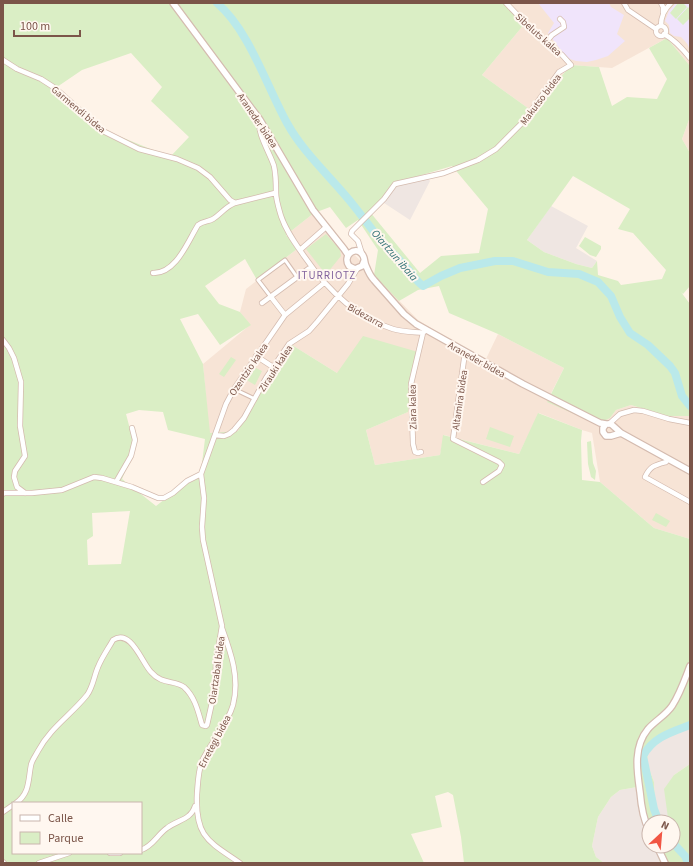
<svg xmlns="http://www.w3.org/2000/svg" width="693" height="866" viewBox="0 0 693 866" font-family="'Source Sans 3',sans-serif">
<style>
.residential{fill:#f7e4d6}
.industrial{fill:#efe6e2}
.education{fill:#f0e4fb}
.green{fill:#daeec5;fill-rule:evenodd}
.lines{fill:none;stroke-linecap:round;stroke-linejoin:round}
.river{stroke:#bae9ea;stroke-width:8}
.pedestrian-casing{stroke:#d4bbaf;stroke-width:5}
.minor-casing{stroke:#d4bbaf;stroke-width:6}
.tertiary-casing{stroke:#d4bbaf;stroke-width:8}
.pedestrian{stroke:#fff;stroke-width:3}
.minor{stroke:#fff;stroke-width:4.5}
.tertiary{stroke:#fff;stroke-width:5.5}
.labels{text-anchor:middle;stroke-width:4;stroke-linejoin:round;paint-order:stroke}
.street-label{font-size:10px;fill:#7b5549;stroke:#fff7f0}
.water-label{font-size:11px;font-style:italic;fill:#38767a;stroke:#fff7f0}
.neighbourhood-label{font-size:11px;letter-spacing:1px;fill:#84659e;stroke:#fff7f0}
</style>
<rect width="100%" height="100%" fill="#fef3e8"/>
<path class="residential" d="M510 3H690V66L667 38 612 68 571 65 532 111 482 75 526 22Z
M690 117V153L682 139Z
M314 213 418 320 485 361 498 334 564 368 547 401 610 418 616 410 631 405 668 416H690V539L654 528 600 482 592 433 582 430 539 413 519 454 444 435 440 455 375 465 366 430 408 412 337 373 292 345 262 387 238 431 209 433 203 364 250 325 240 312 246 289 297 249 286 235Z"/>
<path class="industrial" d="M425 174 430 181 410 220 381 201 395 183Z
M551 206 588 226 576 248 597 261 592 268 576 264 544 252 527 240Z
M690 727V764L674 775 668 818 663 821 655 804 654 782 647 763 648 751 660 741Z
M637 787 649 827V846H655L660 863H604L596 857 592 846 598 817 611 797 620 790Z"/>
<path class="education" d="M538 3H609L611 7 624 15 617 34 625 41 608 56 596 60 587 62 576 61 570 59 565 56 548 33 554 23Z
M676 3H690V52L688 45 684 40 681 37 674 36 670 33 669 25 665 21 669 11Z"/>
<path class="green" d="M3 3H510L526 22 482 75 532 111 571 65 599 67 612 106 627 97 657 99 667 79 649 48 667 38 690 66V117L682 139 690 153V286L683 294 681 292 690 304V416H668L631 405 616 410 610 418 597 424 547 402 564 368 498 334 449 313 439 286 418 290 399 301 374 275 378 250 358 220 346 228 330 207 314 213 286 235 297 249 257 280 245 259 205 286 219 304 240 312 251 325 220 345 198 314 180 319 203 364 210 433 238 431 262 387 292 345 337 373 363 336 418 352 408 412 366 430 375 465 440 455 443 435 519 454 538 413 582 430 581 441 582 480 600 482 654 528 690 539V551L689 552 690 586V727L660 741 648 751 647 763 654 782 655 804 663 821 668 818 664 789 674 775 690 764V863H660L655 846H673V822H649V827L637 787 620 790 611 797 598 817 592 846 596 857 604 863H464L461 837 453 795 448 792 435 796 442 827 411 834 424 863H3ZM131 53 162 87 151 101 189 137 170 157 104 130 57 87 82 70ZM452 166 488 209 479 253 441 256 420 273 370 212 395 183ZM573 176 630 209 618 229 633 233 666 270 662 279 621 285 618 281 598 275 597 261 592 268 576 264 544 252 527 240ZM139 410 163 412 168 430 205 439 201 471 156 506 122 479 135 448 126 414ZM130 511 121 564 88 565 87 540 93 536 92 513ZM13 803H141V853H13Z
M678 3H683L687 7 676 19 670 13Z
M688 7 690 9V18L683 25 677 19Z
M326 234 340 250 341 256 328 272H324L306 249Z
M585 237 601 246V249L596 257 590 255 579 246Z
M231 357 236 360 224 377 219 374Z
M252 366 262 371 255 385 243 378Z
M490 427 514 436 510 447 486 439Z
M591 441 593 463 596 471 595 480 591 477 588 464 587 442Z
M656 513 670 521 666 527 652 520Z"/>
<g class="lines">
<path class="river" d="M217 3C249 30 267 87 287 123 304 154 332 178 354 206 362 216 370 227 378 237 387 248 398 258 407 268 413 275 416 281 423 286L441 276 460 268 495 261H513L548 272 579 274 598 282 611 296 620 317 630 333 648 345 670 366 675 373 682 396 690 406
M659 822 654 809 643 756C653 737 672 732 690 725
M673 843 685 856 688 863"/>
<g class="pedestrian-casing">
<path id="pedestrian" d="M271 297 258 280 285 260 297 277
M234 389 255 399"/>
</g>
<g class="minor-casing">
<path id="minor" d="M624 3 628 10 656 29
M661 3 663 7V13
M661 26C661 16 664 10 671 3
M656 31a5 5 0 1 1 10 0a5 5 0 1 1-10 0Z
M664 34C675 40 682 48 690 58
M546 42 552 35 564 27 563 22 560 19
M3 60 17 69 41 79 55 88 103 131 139 149 177 159 198 168 210 177 230 200 235 203 275 193
M260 120C256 132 270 153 274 166 276 175 276 183 276 193 276 200 279 209 281 216 286 231 295 243 304 256 326 288 354 317 393 329 403 332 414 332 423 333L426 330
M300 250 325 228
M362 254 358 241 351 234 352 231 384 199 395 184 444 173 478 160 496 149 523 122 559 72 571 65 562 55 532 30 506 3
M153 273C176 274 188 241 198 225 203 221 208 222 213 219 221 214 225 207 235 203
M271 297 285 315
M262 303 311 267
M3 340 9 348 14 358 21 382 20 426 25 456 15 471 14 477 17 487 25 493
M465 352 453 439 499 462 502 465 499 471 483 482
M256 356 273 367
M609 424 620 414 634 410 643 411 669 419 690 423
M215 435 224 436 229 434 234 430 244 418 266 378 289 344 309 331 317 322 348 284 357 269
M421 452 418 453 415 452 413 444 411 384 423 333
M668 459 666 462C655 465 650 466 645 477L690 502
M116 482 131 456 135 440 132 428
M3 494 4 493H32L62 490 94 477 102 478 132 487 158 498H164L173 493 187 481 201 474
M222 628C231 653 240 678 233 705 227 726 211 742 202 761 198 772 198 782 197 794 195 837 208 841 240 863
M16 803C30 793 28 780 31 765 32 760 36 755 38 751 50 728 71 715 87 695 93 687 94 676 98 667 102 657 108 649 113 640 131 628 142 663 151 672 162 685 175 680 184 687 195 697 198 711 202 725L206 726 207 725 215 689 216 662 222 626 203 540 202 527 204 498 201 474 226 404 234 389 285 315 324 283
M3 812 13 805
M141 850C153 846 157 835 167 828 177 820 191 820 195 806
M110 853H120
M3 862 4 863
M39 863 69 853"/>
</g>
<g class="tertiary-casing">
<path id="tertiary" d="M173 3 260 120 313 210 344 249 348 255
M364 261 362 266 355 269 349 266C342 256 355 245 362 254 365 257 364 262 366 266 368 271 370 276 374 280L404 314 416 324 523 384 600 423 606 424
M621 433 611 436H606L603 432V428L606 424H611L621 433 690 471
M649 830C643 819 641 804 640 792 637 771 633 747 648 729 655 721 666 715 672 706 680 694 685 679 690 666
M657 846 665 863"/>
</g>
<use href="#pedestrian" class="pedestrian"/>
<use href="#minor" class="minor"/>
<use href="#tertiary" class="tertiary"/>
</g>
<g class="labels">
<g class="street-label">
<text transform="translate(539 34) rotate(42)" y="4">Sibeluts kalea</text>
<text transform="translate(540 99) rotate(-53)" y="4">Makutso bidea</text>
<text transform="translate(79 109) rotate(40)" y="4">Garmendi bidea</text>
<text transform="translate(258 120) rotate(56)" y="4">Araneder bidea</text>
<text transform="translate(366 315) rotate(29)" y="4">Bidezarra</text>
<text transform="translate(477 359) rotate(29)" y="4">Araneder bidea</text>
<text transform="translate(275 368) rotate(-57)" y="4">Zirauki kalea</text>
<text transform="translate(248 369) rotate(-56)" y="4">Ozentzio kalea</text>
<text transform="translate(459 400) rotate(-82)" y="4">Altamira bidea</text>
<text transform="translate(412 407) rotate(-91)" y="4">Ziara kalea</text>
<text transform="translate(216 670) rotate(-82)" y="4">Oiartzabal bidea</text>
<text transform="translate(214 741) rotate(-62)" y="4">Erretegi bidea</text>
</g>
<g class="water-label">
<text transform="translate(395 255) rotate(49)" y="4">Oiartzun ibaia</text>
</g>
<g class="neighbourhood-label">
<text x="327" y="279">ITURRIOTZ</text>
</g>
</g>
<rect width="693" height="866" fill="none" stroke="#7b5549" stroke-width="8"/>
<rect x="12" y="802" width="130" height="52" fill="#fff7f0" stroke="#cab6ad"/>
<rect x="20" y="815" width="20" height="6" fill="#ffffff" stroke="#cab6ad"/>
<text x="48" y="822" font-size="12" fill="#7b5549">Calle</text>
<rect x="20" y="832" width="20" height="12" fill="#daeec5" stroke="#cab6ad"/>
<text x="48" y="842" font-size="12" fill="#7b5549">Parque</text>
<g transform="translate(661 834) rotate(26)"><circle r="19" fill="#fff7f0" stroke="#cab6ad"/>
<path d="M0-3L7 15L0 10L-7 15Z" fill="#f15644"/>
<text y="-6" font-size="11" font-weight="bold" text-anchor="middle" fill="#7b5549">N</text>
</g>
<path d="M14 30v6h66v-6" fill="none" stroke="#7b5549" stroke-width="2"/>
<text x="20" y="30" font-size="12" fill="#7b5549" stroke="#fff7f0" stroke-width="3" paint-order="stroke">100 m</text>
</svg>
